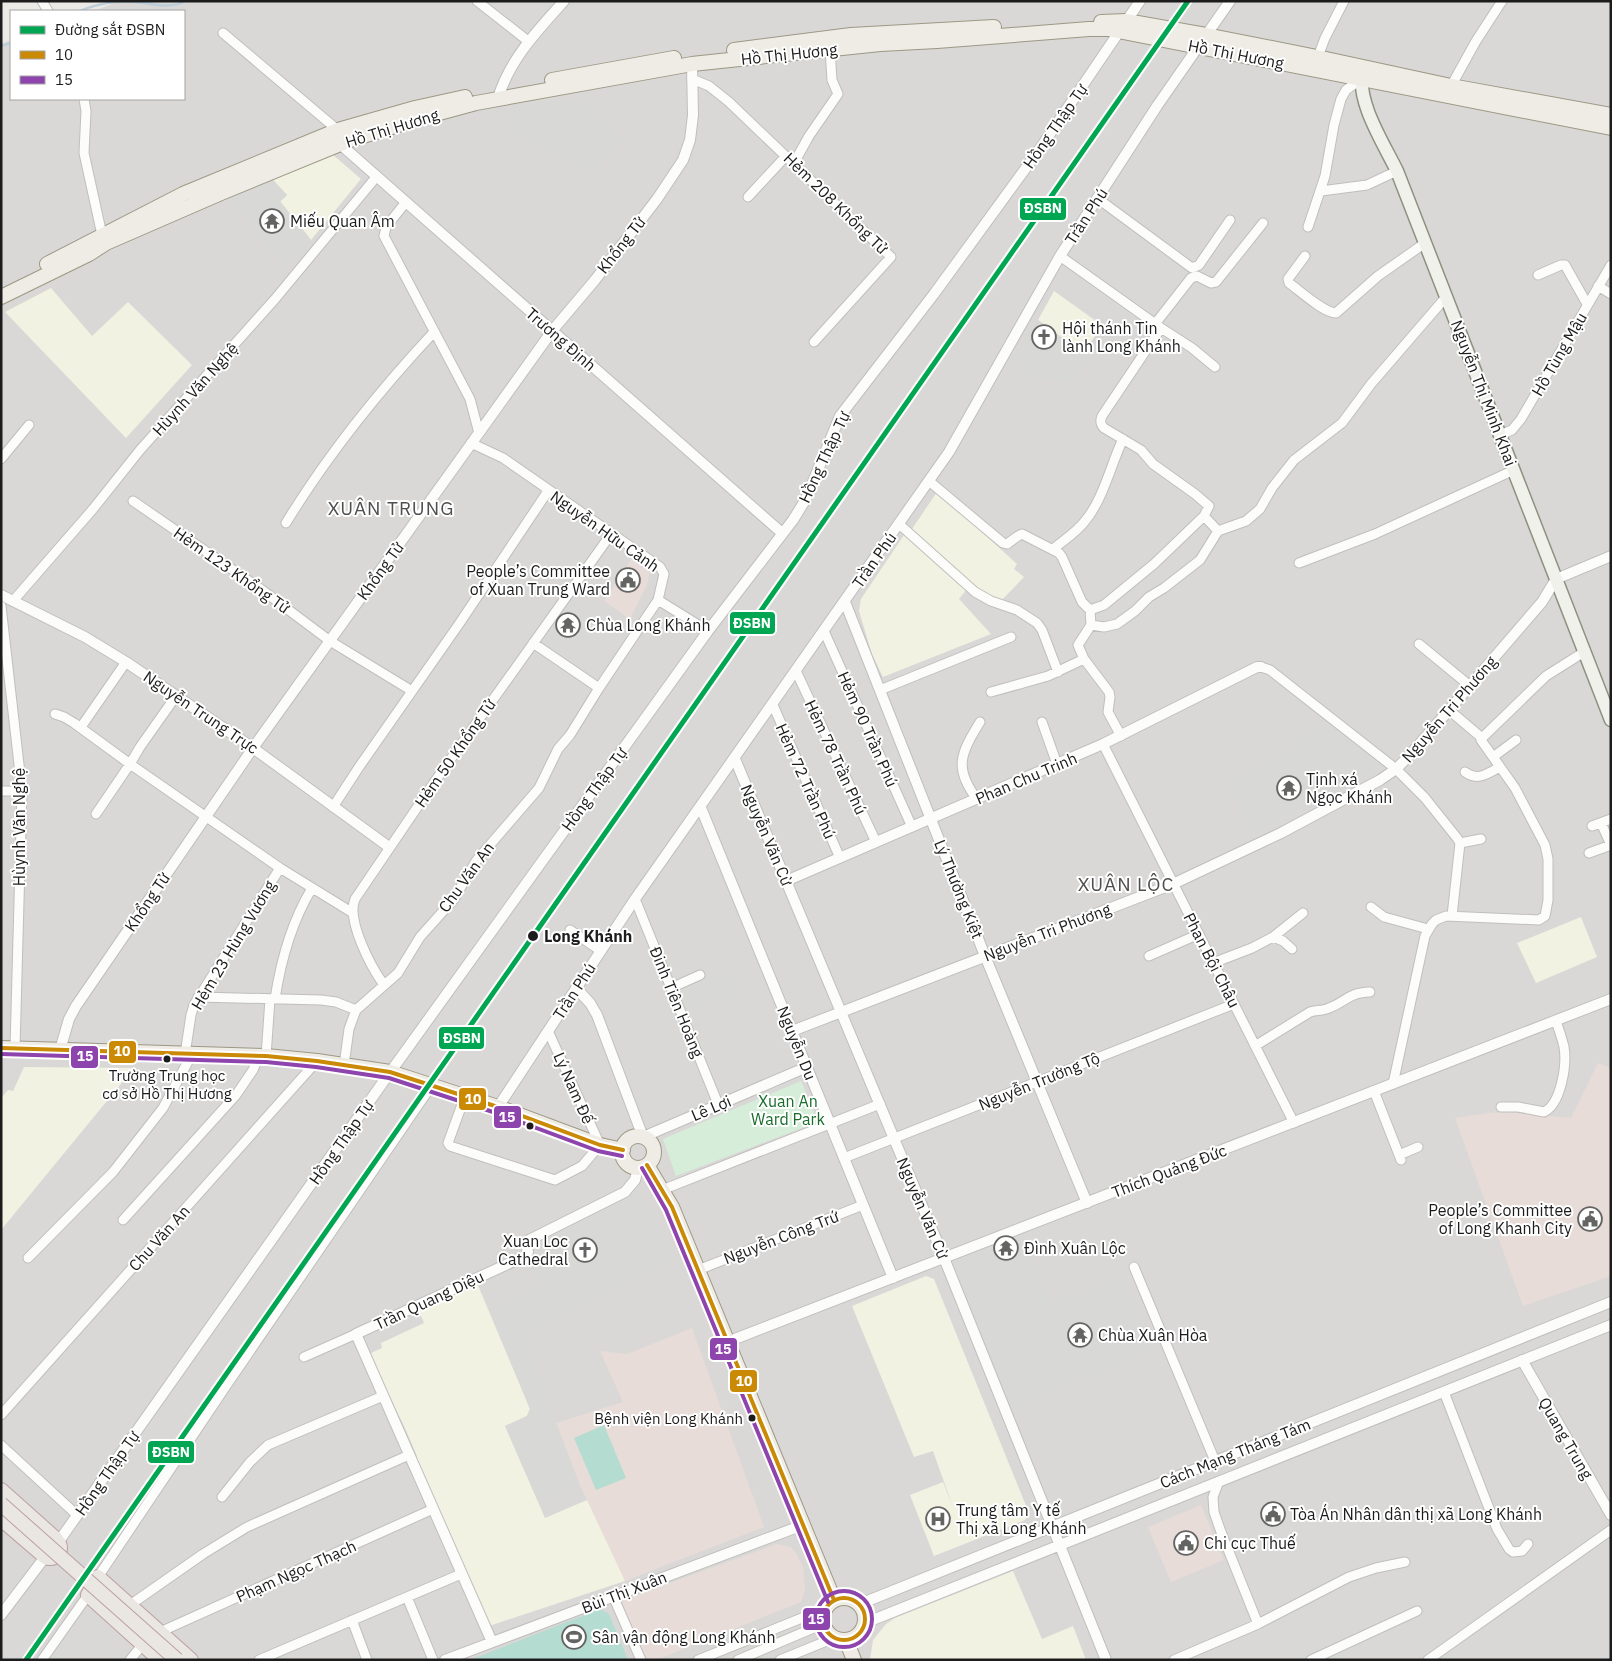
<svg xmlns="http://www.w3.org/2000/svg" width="1612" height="1661" viewBox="0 0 1612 1661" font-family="'IBM Plex Sans',sans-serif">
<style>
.residential{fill:#d9d8d6}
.commercial{fill:#e7dcd8}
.education{fill:#f1f2e1}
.religious{fill:#d8d8d6}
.park{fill:#d6eed9}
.pitch{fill:#b5dcd1}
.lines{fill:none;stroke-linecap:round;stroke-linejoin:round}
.stream{stroke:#bccfda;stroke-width:2.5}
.minor-casing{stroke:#c0bfbd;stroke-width:11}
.tertiary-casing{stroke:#c0bfbd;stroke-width:12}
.secondary-casing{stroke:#8e9180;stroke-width:15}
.primary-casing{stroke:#9d9885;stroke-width:16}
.trunk-casing{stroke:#bba0a4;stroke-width:16}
.minor{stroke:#fcfcfb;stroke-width:9}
.tertiary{stroke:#fcfcfb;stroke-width:10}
.secondary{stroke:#f0f1eb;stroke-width:12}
.primary{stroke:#eeece5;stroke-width:14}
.trunk{stroke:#eae6e2;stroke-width:14}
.trunk-bridge-casing{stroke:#bba0a4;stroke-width:16;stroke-linecap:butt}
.trunk-bridge{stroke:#eae6e2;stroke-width:14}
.bus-1-casing{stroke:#fff;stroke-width:8}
.bus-2-casing{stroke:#fff;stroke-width:8}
.bus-1{stroke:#cb8a06;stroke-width:4}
.bus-2{stroke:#8e44ad;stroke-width:4}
.rail-1-casing{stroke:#fff;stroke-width:9}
.rail-1{stroke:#00a651;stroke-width:5}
.stop-dot{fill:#1c1c1c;stroke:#fff;stroke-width:2}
.labels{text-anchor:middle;stroke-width:4;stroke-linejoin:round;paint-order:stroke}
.bus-label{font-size:15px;fill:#1c1c1c;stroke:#fff}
.street-label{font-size:16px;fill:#1c1c1c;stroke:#fff}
.poi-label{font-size:16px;fill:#1c1c1c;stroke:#fff;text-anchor:start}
.stop-label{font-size:16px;font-weight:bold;fill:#1c1c1c;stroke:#fff;text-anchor:start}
.park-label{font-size:16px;fill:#196c2b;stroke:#fff}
.quarter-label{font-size:19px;letter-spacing:1px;fill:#4f4f4f;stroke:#fff}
.line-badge{stroke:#fff;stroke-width:2}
.badge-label{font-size:14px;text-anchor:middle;font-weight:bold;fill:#fff}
</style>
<rect width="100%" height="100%" fill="#eae9e5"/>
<path class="residential" d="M121 1H1611V1660H1V44L11 40V99H184V11H93Z"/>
<path class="commercial" d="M632 558 646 566 650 571 647 585 630 619 604 601Z
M1598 1063 1611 1068V1276L1523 1306 1455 1118 1488 1113 1507 1112 1571 1118Z
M692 1328 764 1527 625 1581 579 1483 556 1423 623 1402 600 1351 627 1354Z
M1201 1505 1224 1560 1171 1582 1148 1527Z
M777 1544 791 1547 797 1555 803 1567 805 1590 801 1602 656 1660H644L620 1606 626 1599Z"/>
<path class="education" d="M332 154 361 179 311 240 280 201 287 195 273 180Z
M51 288 92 336 128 302 192 365 126 438 5 312Z
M1054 291 1103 326 1082 353 1038 320Z
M939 489 952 505 1017 564 1014 569 1024 577 1002 600 980 592 912 529Z
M904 535 967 589 959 599 991 634 883 677 872 654 859 611 861 599Z
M1581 917 1597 957 1536 983 1517 943Z
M24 1067 134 1068 1 1230V1098L8 1090 13 1091Z
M926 1276 934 1279 1029 1513 1025 1520 934 1556 910 1495 943 1482 954 1510 933 1451 914 1457 852 1306Z
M477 1283 530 1409 527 1416 505 1426 545 1518 587 1500 625 1581 489 1626 420 1466H419L415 1457 417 1456 405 1428 369 1354 382 1348 381 1343 424 1323 419 1311Z
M1013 1571 1042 1639 1073 1626 1086 1660H870L873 1640 886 1624 895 1618Z"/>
<path class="religious" d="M577 98 623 139 594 171 553 156 505 123 509 108Z
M273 180 287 195 280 202 311 240 284 266 228 196Z
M1038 320 1090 358 1071 382 1041 380 1012 360Z
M563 598 591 620 589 623 596 627 579 645 568 637 554 655 533 640Z
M1324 722 1384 765 1330 798 1251 837 1229 778 1279 756Z
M732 970 741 993 684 1013 675 991Z
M632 1195H640L649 1206 679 1259 522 1333 579 1483 538 1501 505 1426 527 1416 530 1409 490 1310 541 1286 529 1259V1243L536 1238Z
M1022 1232 1051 1304 1121 1272 1153 1349 1011 1410 953 1268 958 1259Z"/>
<path class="park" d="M801 1081 818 1122 676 1176 663 1139Z"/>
<path class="pitch" d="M604 1425 626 1478 596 1490 574 1438Z
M600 1609 609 1614 628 1660H470Z"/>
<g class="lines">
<path class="stream" d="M80 11C96 4 117 0 135 2 151 3 170 10 185 1
M1 46 11 43"/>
<g class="minor-casing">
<path id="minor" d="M42 1 48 11
M477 1 528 41
M223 33 340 132
M1316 62 1325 38 1344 1
M692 79 709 86 729 102 891 257 814 342
M1450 88 1476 41 1502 1
M84 99 86 111 84 153 102 235
M794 163 809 136 838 94 832 80 830 49
M1321 191 1367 185 1397 171
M748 197 786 156
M1097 198 1192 268 1199 265 1230 220
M406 202 386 227 384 236 470 399 479 433
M1308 227 1325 176 1334 125 1341 99 1346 90 1361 79
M1060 256 1161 328 1102 416C1100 421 1100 424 1104 428L1141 450 1153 464 1195 494 1209 506 1204 516 1154 564 1104 605 1090 610
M1305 256 1288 279 1289 283C1300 291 1324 313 1336 313L1378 276 1425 243
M1538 275 1561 265H1565L1587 304
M1598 286 1611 294
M1155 324 1191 278 1197 276 1211 283 1216 282 1263 223
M1161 328 1192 348 1215 367
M1500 435 1512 430 1521 419 1611 265
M471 443 503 458 660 567 664 574 658 600 708 631
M1 459 29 425
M929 481 1003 543 1007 544 1018 536 1022 534 1059 553 1062 557 1082 602 1090 610 1091 625 1104 627 1117 624 1135 611 1149 597 1164 588 1200 560 1218 531 1246 521 1260 509 1272 488 1294 460 1342 423 1371 384 1446 297
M133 501 262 590 330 641 412 691
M1204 516 1218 531
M286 523C328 454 379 391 434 332
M899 524 975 592 991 601 1017 610 1037 623 1042 630 1058 672
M1053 549C1064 540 1077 532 1085 521 1103 500 1111 464 1123 439
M1299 563 1375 534 1514 470
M13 601 93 509 140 450 275 299 377 176
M1 606 22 791 15 1048
M1091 625 1078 645 1084 659 1109 692 1110 697 1108 712 1121 736
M824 631 912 827
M533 643 599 688 658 600
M1419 644 1470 686
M1261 667 1270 670 1396 769 1425 798 1457 838 1460 843 1452 916
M796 671 876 842
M880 690 1011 637
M991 692 1048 676 1084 659
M773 705 840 858
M1449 710 1482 738
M55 714 64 717 74 723 130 764 280 868 353 913
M1042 722 1057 764
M81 727 126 662
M1103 744 1294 1123
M1493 757 1516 740
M1465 772C1478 782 1488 773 1500 767
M1 791H22
M977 799C953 768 961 753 980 722
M333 807 359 767 459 624 548 491
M96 814 130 764 140 747 176 696
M1601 823 1611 845
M1592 826 1611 819
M1460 843 1481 839
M1589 853 1611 845
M635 899 718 1104
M1371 907 1384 917 1428 929
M570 930 601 951
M1273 937 1283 941 1292 949
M1149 956 1199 934
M1213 963 1252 948 1273 937 1303 913
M384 985C371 967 346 920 355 899L433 784 611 534
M671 988 700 975
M198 997 321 1000 336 1002 356 1010
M275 999C281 959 291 923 312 888
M1255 1046 1310 1012C1316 1010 1323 1011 1329 1008 1348 1001 1347 993 1370 992
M185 1054 191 1015 194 1005 280 868
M266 1056 270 999
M344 1065 349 1029 356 1010 398 973 420 937 454 899 476 861 539 788 558 749 570 735 599 688
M1393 1084 1425 936 1432 924 1436 920 1446 916 1539 920 1545 916 1548 900V859L1545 845 1515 788 1481 740 1482 738 1546 676 1584 652
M1374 1091 1401 1160
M465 1096 448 1143 450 1146 555 1180 582 1166 600 1145 548 1031
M1501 1107H1518L1544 1112C1561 1104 1567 1065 1564 1047 1562 1038 1559 1030 1556 1021
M1399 1155 1418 1147
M844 1158 1234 1004
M662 1190 880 1104
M123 1220 236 1095 253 1070 259 1056
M28 1258 113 1172 163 1108 192 1054
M1134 1267 1215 1461
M698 1270 863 1205
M304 1357 356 1334
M1444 1392 1497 1529 1509 1549 1513 1552 1522 1551 1528 1544
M1 1415 317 1061
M1 1445 77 1515
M1219 1481 1213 1497 1214 1512 1221 1532 1258 1624
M222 1497 250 1462 268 1445 383 1396
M98 1577 224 1389 432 1085
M613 1596 641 1660
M407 1597 433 1660
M130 1605 203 1554 247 1527 409 1455
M352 1620 367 1660
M160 1632 433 1509
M42 1660 88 1595
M130 1660 143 1644
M259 1660 461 1574
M698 1660 824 1609
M738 1660 823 1624
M780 1660 834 1638
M1174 1660 1258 1624 1349 1577 1376 1568 1405 1562
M1311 1660 1417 1611
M1428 1660 1611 1530"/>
</g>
<g class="tertiary-casing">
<path id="tertiary" d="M498 98C510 59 537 31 564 1
M340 144 782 533
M1 595 85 637 126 662 253 748 389 847
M845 602 985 956 1087 1203
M735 759 944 1258 1106 1660
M701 808 893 1278
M786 881 1103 744 1257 667H1261
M576 988 590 1003 597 1015 643 1137 807 1067
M792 1031 1173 884 1281 833 1380 780 1396 769 1409 756 1449 710 1542 602 1556 579 1611 556
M60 1050 69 1019 76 1006 253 748 552 331 595 280 657 199 683 160 690 140 693 115 692 64
M498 1107 635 899 949 452 1060 256 1157 106 1230 1
M727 1342 1611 999
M1522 1360 1611 1515
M59 1541 381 1085 708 631 793 520 806 499 840 416 934 294 1039 150 1140 1
M860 1604 1611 1302
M1 1615 45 1557
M865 1623 1611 1325
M492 1642 356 1334 525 1256 528 1252 526 1244 529 1240 625 1192 635 1180 638 1168
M445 1660 803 1525"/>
</g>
<g class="secondary-casing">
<path id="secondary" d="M1363 70C1355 100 1384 144 1397 171L1611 720"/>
</g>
<g class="primary-casing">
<path id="primary" d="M1101 22 1126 21 1206 35 1317 57 1451 86 1611 115
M734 50 851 35 994 27
M552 80 674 58
M47 264 183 194 338 130 415 108 465 97
M1 297 89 254 106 243 221 193 350 140 417 119 476 103 692 64 880 44 937 41 1089 29H1108L1611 128
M1 1048 266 1056 317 1061 390 1072 498 1107 600 1145 623 1150
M622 1152a16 16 0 1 1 32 0a16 16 0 1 1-32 0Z
M647 1165 672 1207 834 1600
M823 1619a21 21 0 1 1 42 0a21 21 0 1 1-42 0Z
M846 1640 854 1660"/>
</g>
<g class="trunk-casing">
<path id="trunk" d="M1 1490 56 1539
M1 1519 43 1555
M40 1548a10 10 0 1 1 20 0a10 10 0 1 1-20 0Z
M160 1660 88 1595 98 1577 191 1660"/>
</g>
<use href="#minor" class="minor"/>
<use href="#tertiary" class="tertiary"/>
<use href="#secondary" class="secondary"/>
<use href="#primary" class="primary"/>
<use href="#trunk" class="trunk"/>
<g class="trunk-bridge-casing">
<path id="trunk-bridge" d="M1 1504 177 1660"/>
</g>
<use href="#trunk-bridge" class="trunk-bridge"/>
<g class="bus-1-casing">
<path id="bus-1" d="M1 1048 266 1056 317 1061 390 1072 498 1107 600 1145 623 1150
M647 1165 672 1207 834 1600
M823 1619a21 21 0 1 1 42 0a21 21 0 1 1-42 0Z"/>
</g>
<g class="bus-2-casing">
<path id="bus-2" d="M1 1054 266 1062 316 1067 389 1078 496 1113 598 1151 622 1156
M642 1168 666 1210 828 1602
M816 1619a28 28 0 1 1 56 0a28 28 0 1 1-56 0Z"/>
</g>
<use href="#bus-1" class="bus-1"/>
<use href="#bus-2" class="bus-2"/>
<g class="rail-1-casing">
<path id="rail-1" d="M26 1660C412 1106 802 555 1188 1"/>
</g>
<use href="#rail-1" class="rail-1"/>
</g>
<defs>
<g id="temple-ring" transform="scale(1.25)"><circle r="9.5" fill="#fff" stroke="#646462" stroke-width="1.5"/><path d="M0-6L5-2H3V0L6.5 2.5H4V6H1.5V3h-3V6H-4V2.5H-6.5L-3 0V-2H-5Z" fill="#646462"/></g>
<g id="church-ring" transform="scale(1.25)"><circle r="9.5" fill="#fff" stroke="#646462" stroke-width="1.5"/><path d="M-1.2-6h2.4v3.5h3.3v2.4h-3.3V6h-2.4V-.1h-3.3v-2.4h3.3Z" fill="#646462"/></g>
<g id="civic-ring" transform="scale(1.25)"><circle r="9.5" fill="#fff" stroke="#646462" stroke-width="1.5"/><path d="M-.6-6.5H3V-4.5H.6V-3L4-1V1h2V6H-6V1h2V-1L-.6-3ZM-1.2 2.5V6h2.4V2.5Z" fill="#646462"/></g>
<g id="hospital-ring" transform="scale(1.25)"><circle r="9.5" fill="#fff" stroke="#646462" stroke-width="1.5"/><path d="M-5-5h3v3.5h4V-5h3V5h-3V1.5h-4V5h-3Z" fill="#646462"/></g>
<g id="stadium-ring" transform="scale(1.25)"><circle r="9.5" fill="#fff" stroke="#646462" stroke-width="1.5"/><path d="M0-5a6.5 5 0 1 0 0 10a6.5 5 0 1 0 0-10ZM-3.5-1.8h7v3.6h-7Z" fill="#646462"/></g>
</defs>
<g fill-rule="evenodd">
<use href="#temple-ring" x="272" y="221"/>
<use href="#church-ring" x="1044" y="337"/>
<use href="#civic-ring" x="628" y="580"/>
<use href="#temple-ring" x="568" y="625"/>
<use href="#temple-ring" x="1289" y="788"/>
<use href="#civic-ring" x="1590" y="1219"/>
<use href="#temple-ring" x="1006" y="1248"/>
<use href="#church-ring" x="585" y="1250"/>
<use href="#temple-ring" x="1080" y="1335"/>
<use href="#civic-ring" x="1273" y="1514"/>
<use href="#hospital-ring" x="938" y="1519"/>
<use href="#civic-ring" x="1186" y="1543"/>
<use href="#stadium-ring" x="574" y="1637"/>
</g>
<g class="stop-dot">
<circle cx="533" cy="936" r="6"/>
<circle cx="167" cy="1059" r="4.5"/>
<circle cx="530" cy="1126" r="4.5"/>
<circle cx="752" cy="1418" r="4.5"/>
</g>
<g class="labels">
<g class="bus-label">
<text x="167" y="1081">Trường Trung học<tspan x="167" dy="18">cơ sở Hồ Thị Hương</tspan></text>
<text x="743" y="1424" text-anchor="end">Bệnh viện Long Khánh</text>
</g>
<g class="street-label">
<text transform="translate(789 54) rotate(-6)" y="6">Hồ Thị Hương</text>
<text transform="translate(1236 54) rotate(11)" y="6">Hồ Thị Hương</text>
<text transform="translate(1055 126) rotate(-55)" y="6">Hồng Thập Tự</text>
<text transform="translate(392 128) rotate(-17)" y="6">Hồ Thị Hương</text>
<text transform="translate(836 203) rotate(44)" y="6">Hẻm 208 Khổng Tử</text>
<text transform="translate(1086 216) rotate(-57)" y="6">Trần Phú</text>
<text transform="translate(621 245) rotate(-52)" y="6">Khổng Tử</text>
<text transform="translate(561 339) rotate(41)" y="6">Trương Định</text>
<text transform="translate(1559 354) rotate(-60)" y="6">Hồ Tùng Mậu</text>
<text transform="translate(195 389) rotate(-48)" y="6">Hùynh Văn Nghệ</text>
<text transform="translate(1484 393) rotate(69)" y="6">Nguyễn Thị Minh Khai</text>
<text transform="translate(824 457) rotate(-65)" y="6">Hồng Thập Tự</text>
<text transform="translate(605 531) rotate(35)" y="6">Nguyễn Hữu Cảnh</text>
<text transform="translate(874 560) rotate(-55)" y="6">Trần Phú</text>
<text transform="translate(232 570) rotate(35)" y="6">Hẻm 123 Khổng Tử</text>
<text transform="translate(380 571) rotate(-54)" y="6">Khổng Tử</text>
<text transform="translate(1449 709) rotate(-49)" y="6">Nguyễn Tri Phương</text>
<text transform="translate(201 712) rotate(34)" y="6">Nguyễn Trung Trực</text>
<text transform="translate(868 729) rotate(66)" y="6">Hẻm 90 Trần Phú</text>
<text transform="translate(455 753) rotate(-55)" y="6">Hẻm 50 Khổng Tử</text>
<text transform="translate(836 757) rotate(65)" y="6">Hẻm 78 Trần Phú</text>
<text transform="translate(1026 778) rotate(-23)" y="6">Phan Chu Trinh</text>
<text transform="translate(806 781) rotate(66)" y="6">Hẻm 72 Trần Phú</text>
<text transform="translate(594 789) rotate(-54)" y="6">Hồng Thập Tự</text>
<text transform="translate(19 827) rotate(-90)" y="6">Hùynh Văn Nghệ</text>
<text transform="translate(767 835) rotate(67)" y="6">Nguyễn Văn Cừ</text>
<text transform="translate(466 877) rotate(-54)" y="6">Chu Văn An</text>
<text transform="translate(959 889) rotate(68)" y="6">Lý Thường Kiệt</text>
<text transform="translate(147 902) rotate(-56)" y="6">Khổng Tử</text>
<text transform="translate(1047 932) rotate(-21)" y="6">Nguyễn Tri Phương</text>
<text transform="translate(233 945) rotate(-59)" y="6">Hẻm 23 Hùng Vương</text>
<text transform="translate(1212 960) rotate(63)" y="6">Phan Bội Châu</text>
<text transform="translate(574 991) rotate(-57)" y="6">Trần Phú</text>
<text transform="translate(677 1002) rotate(68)" y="6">Đinh Tiên Hoàng</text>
<text transform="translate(797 1043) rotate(68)" y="6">Nguyễn Du</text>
<text transform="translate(1039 1081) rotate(-22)" y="6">Nguyễn Trường Tộ</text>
<text transform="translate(574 1088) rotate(66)" y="6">Lý Nam Đế</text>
<text transform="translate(711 1108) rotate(-23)" y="6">Lê Lợi</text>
<text transform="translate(341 1142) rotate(-55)" y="6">Hồng Thập Tự</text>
<text transform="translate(1169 1171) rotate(-21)" y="6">Thích Quảng Đức</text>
<text transform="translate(923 1208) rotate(67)" y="6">Nguyễn Văn Cừ</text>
<text transform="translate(781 1237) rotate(-21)" y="6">Nguyễn Công Trứ</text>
<text transform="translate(159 1238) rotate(-48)" y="6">Chu Văn An</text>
<text transform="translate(429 1300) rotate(-25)" y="6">Trần Quang Diệu</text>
<text transform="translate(1566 1438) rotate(60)" y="6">Quang Trung</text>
<text transform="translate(1235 1453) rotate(-22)" y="6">Cách Mạng Tháng Tám</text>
<text transform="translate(107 1473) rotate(-55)" y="6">Hồng Thập Tự</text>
<text transform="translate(296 1571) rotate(-24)" y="6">Phạm Ngọc Thạch</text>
<text transform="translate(624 1592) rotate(-21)" y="6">Bùi Thị Xuân</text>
</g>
<g class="poi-label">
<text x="290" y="227">Miếu Quan Âm</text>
<text x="1062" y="334">Hội thánh Tin<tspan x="1062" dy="18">lành Long Khánh</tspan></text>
<text x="610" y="577" text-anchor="end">People’s Committee<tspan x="610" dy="18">of Xuan Trung Ward</tspan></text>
<text x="586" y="631">Chùa Long Khánh</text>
<text x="1306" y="785">Tịnh xá<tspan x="1306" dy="18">Ngọc Khánh</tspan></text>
<text x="1572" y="1216" text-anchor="end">People’s Committee<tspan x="1572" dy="18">of Long Khanh City</tspan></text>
<text x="568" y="1247" text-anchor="end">Xuan Loc<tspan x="568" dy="18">Cathedral</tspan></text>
<text x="1024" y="1254">Đình Xuân Lộc</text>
<text x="1098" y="1341">Chùa Xuân Hòa</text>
<text x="956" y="1516">Trung tâm Y tế<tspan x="956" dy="18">Thị xã Long Khánh</tspan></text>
<text x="1290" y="1520">Tòa Án Nhân dân thị xã Long Khánh</text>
<text x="1204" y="1549">Chi cục Thuế</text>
<text x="592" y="1643">Sân vận động Long Khánh</text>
</g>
<g class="stop-label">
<text x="544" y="942">Long Khánh</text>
</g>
<g class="park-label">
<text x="788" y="1107">Xuan An<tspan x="788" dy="18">Ward Park</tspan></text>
</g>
<g class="quarter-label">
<text x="391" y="515">XUÂN TRUNG</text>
<text x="1126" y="891">XUÂN LỘC</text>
</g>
</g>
<g class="line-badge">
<rect x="1019" y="197" width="48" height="24" rx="5" fill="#00a651"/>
<rect x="729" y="611" width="47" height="24" rx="5" fill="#00a651"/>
<rect x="438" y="1026" width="47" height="24" rx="5" fill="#00a651"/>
<rect x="108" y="1040" width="29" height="24" rx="5" fill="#cb8a06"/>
<rect x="70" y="1045" width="29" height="24" rx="5" fill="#8e44ad"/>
<rect x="458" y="1087" width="29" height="24" rx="5" fill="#cb8a06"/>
<rect x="493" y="1105" width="29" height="24" rx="5" fill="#8e44ad"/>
<rect x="709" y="1337" width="29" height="24" rx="5" fill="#8e44ad"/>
<rect x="729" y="1369" width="29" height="24" rx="5" fill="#cb8a06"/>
<rect x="147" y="1440" width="48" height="24" rx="5" fill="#00a651"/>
<rect x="802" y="1607" width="29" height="24" rx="5" fill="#8e44ad"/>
</g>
<g class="badge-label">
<text x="1043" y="213">ĐSBN</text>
<text x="752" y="628">ĐSBN</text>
<text x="462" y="1043">ĐSBN</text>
<text x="122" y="1056">10</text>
<text x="85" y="1061">15</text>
<text x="473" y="1104">10</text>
<text x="507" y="1122">15</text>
<text x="723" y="1354">15</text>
<text x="744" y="1386">10</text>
<text x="171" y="1457">ĐSBN</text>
<text x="816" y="1624">15</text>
</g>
<rect width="1612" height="1661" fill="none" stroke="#1c1c1c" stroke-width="5"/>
<rect x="10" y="10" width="175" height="90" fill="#ffffff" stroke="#a4a4a4"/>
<rect x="20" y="26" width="25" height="8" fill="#00a651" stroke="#a4a4a4"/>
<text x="55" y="35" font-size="15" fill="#1c1c1c">Đường sắt ĐSBN</text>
<rect x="20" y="51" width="25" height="8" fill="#cb8a06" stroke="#a4a4a4"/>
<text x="55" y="60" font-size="15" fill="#1c1c1c">10</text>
<rect x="20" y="76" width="25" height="8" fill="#8e44ad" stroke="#a4a4a4"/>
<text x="55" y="85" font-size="15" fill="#1c1c1c">15</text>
</svg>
